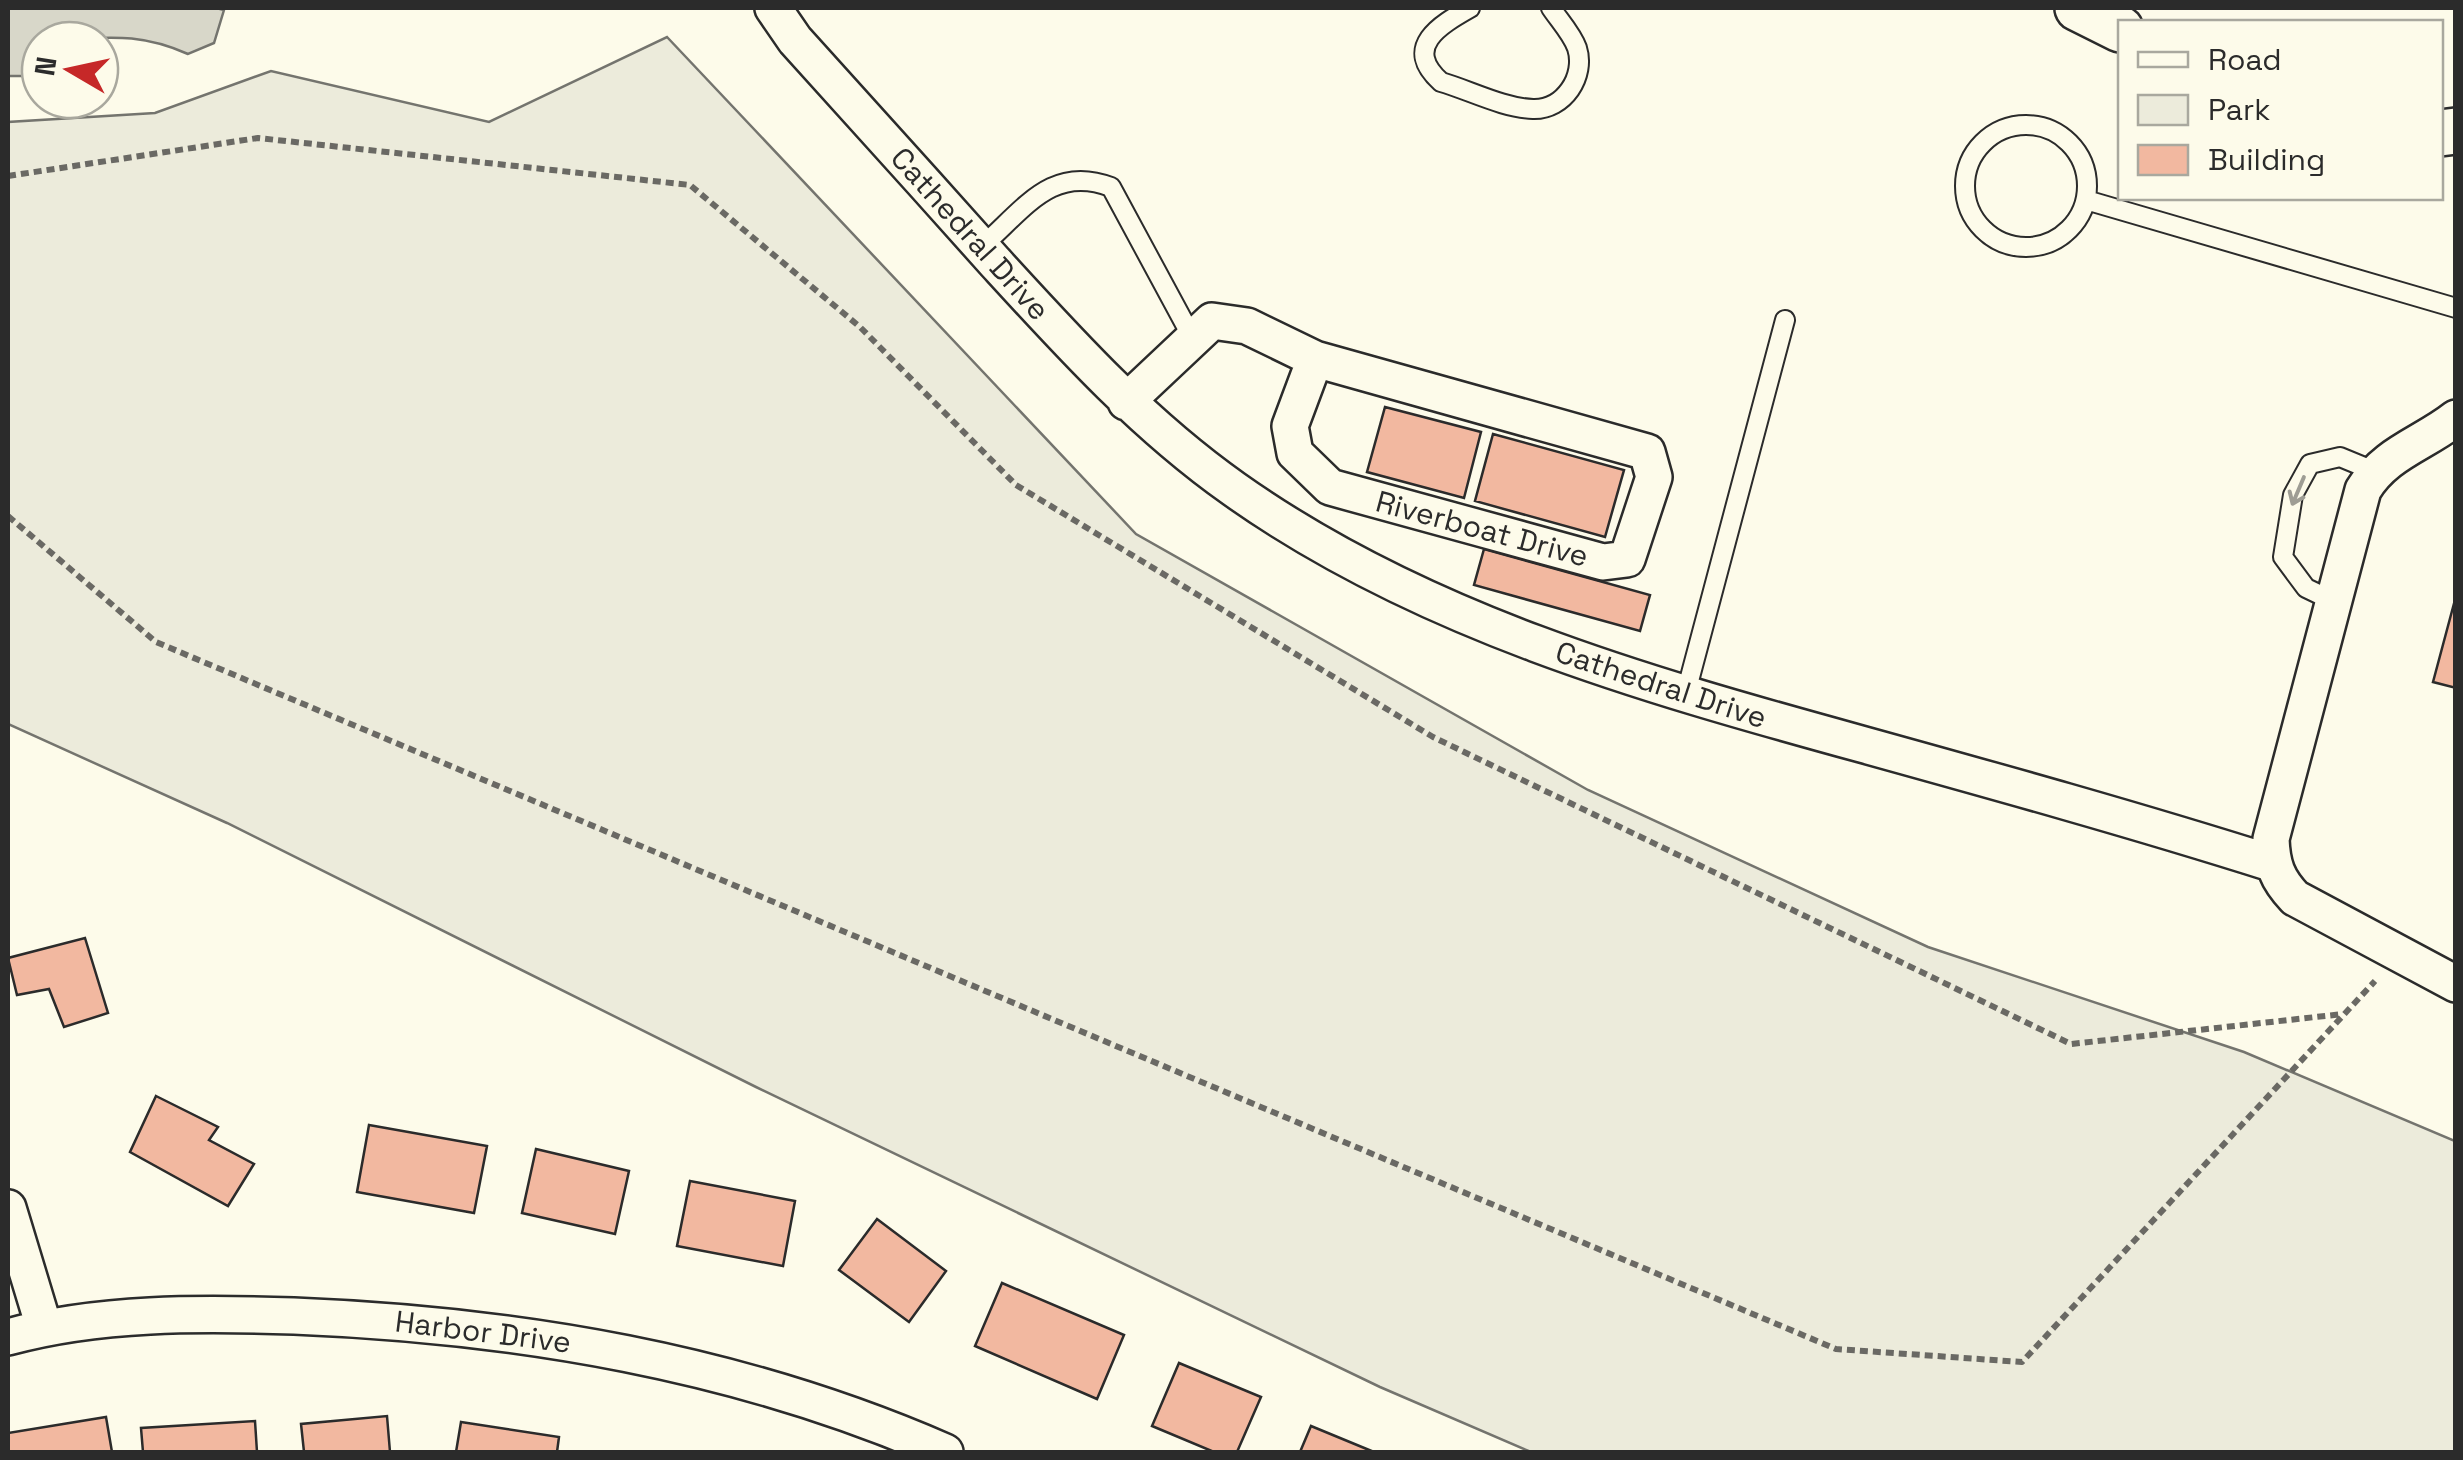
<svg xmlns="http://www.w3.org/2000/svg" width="2463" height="1460" viewBox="0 0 2463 1460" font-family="'Space Grotesk',sans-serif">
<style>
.green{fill:#ecebdb;stroke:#74746e;stroke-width:2.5}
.water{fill:#d8d7c9;stroke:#74746e;stroke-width:2.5}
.building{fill:#f2b8a0;stroke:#2b2b2b;stroke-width:2.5}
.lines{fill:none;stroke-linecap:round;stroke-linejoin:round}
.service-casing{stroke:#2b2b2b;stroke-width:22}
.minor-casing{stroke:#2b2b2b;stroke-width:40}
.tertiary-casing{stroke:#2b2b2b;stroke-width:50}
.path{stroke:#6a6964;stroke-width:6;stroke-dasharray:8 5;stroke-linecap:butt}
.service{stroke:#fdfbea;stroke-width:18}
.minor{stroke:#fdfbea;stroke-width:35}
.tertiary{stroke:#fdfbea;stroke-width:45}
.oneway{stroke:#9e9d94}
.labels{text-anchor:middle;stroke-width:8;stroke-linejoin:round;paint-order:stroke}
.street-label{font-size:30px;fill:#2b2b2b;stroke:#fdfbea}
</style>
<rect width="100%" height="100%" fill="#fdfbea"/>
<path class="green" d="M667 37 1136 534 1588 790 1928 947 2244 1052 2455 1141V1452H1531L1380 1387 756 1087 227 823 8 724V122L155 113 271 71 489 122Z"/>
<path class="water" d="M8 8H216L224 10 214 43 188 54C131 29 99 40 40 40V68L25 76H8Z"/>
<path class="building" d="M1385 407 1481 432 1464 498 1367 472Z
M1493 434 1624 470 1605 537 1475 501Z
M1484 549 1650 595 1640 631 1474 585Z
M2456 596V688L2433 682Z
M85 938 108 1013 64 1027 49 989 17 995 8 958Z
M156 1096 218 1127 209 1140 254 1164 228 1206 130 1152Z
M369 1125 487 1146 474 1213 357 1192Z
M536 1149 629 1171 615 1234 522 1213Z
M690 1181 795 1201 783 1266 677 1246Z
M877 1219 946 1271 909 1322 839 1270Z
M1002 1283 1124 1335 1097 1399 975 1346Z
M1179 1363 1261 1397 1237 1452H1214L1152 1426Z
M387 1416 390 1452H304L301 1424Z
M106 1417 112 1452H8V1433Z
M255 1421 257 1452H143L141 1428Z
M461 1422 559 1437 557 1452H456Z
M1311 1426 1374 1452H1300Z"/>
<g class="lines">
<g class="service-casing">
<path id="service" d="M1470 8C1440 25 1402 47 1441 82 1469 90 1503 108 1533 109 1564 110 1586 76 1577 48 1572 34 1559 20 1551 8
M1965 186a61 61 0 1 1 122 0a61 61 0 1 1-122 0Z
M2086 200 2456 308
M981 247C1024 210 1051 164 1111 187L1193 339
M2331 600 2306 588 2283 557 2293 495 2310 464 2340 457 2374 471
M1685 696 1785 320"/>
</g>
<g class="minor-casing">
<path id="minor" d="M773 8 795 40C862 114 928 187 994 261 1069 343 1142 424 1234 489 1420 621 1643 684 1861 744 1998 782 2135 820 2271 863
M1126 402 1212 321 1247 326 1315 359 1647 452 1654 477 1627 559 1603 562 1330 487 1295 453 1290 426 1315 359
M2456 418C2423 444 2385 453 2363 490L2271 839C2272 865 2277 879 2295 898L2456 984
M8 1208 44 1327
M8 1337C99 1312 200 1313 294 1316 518 1325 739 1362 945 1452"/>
</g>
<g class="tertiary-casing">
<path id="tertiary" d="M2078 8 2120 29
M2440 133 2456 131"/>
</g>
<path class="path" d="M8 176 258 138 690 185 860 327 1016 485 1433 737 2071 1044 2343 1014
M8 516 156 642 1836 1349 2022 1362 2375 981"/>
<use href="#service" class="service"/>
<use href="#minor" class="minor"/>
<use href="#tertiary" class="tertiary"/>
</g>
<defs><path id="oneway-shaft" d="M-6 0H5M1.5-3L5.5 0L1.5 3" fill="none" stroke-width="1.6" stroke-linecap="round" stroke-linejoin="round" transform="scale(2.5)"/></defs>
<use class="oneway" href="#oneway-shaft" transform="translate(2298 491) rotate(113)"/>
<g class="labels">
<g class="street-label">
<text transform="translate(970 234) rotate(48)" y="10">Cathedral Drive</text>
<text transform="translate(1482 529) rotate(15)" y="10">Riverboat Drive</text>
<text transform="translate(1661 685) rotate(18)" y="10">Cathedral Drive</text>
<text transform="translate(483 1332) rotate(7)" y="10">Harbor Drive</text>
</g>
</g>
<rect width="2463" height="1460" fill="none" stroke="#2b2b2b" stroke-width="20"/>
<rect x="2118" y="20" width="325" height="180" fill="#fdfbea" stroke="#a9a89e" stroke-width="2.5"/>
<rect x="2138" y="52" width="50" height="15" fill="#fdfbea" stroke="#a9a89e" stroke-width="2.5"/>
<text x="2208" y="70" font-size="30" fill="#2b2b2b">Road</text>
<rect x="2138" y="95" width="50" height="30" fill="#ecebdb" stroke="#a9a89e" stroke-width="2.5"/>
<text x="2208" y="120" font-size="30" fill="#2b2b2b">Park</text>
<rect x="2138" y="145" width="50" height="30" fill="#f2b8a0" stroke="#a9a89e" stroke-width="2.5"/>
<text x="2208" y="170" font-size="30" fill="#2b2b2b">Building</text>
<g transform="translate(70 70) rotate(279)"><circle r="48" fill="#fdfbea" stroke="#a9a89e" stroke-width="2.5"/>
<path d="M0-8L18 38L0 25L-18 38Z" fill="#c62828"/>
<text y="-15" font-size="28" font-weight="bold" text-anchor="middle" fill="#2b2b2b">N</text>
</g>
</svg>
